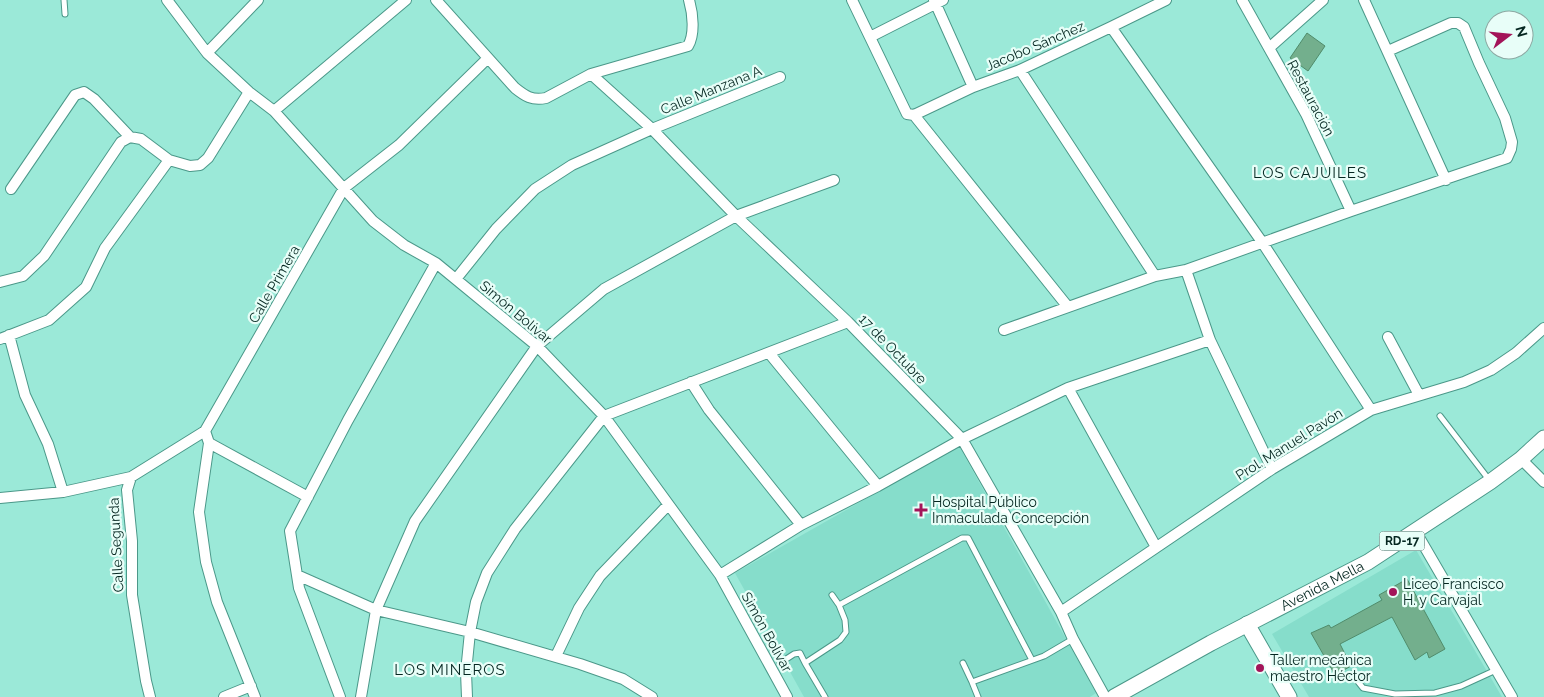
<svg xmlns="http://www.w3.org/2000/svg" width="1544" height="697" viewBox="0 0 1544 697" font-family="Raleway,sans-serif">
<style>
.built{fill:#86ddcb}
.building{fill:#73af8d;stroke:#508c6b}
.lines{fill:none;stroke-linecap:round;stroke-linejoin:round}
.lane-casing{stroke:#4b9889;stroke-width:7}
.street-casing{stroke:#4b9889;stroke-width:12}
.primary-casing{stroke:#4b9889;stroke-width:17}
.lane{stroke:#fff;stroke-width:5}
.street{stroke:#fff;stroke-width:10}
.primary{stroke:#fff;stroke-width:15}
.poi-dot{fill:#a31459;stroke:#e8fef8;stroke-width:2}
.labels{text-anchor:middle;stroke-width:4.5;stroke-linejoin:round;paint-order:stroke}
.shield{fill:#e8fef8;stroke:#496862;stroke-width:1}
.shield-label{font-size:12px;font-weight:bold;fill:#052721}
.street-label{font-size:14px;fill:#052721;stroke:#e8fef8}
.poi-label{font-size:14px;fill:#052721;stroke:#e8fef8;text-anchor:start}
.neighbourhood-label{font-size:15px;letter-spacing:1px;fill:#052721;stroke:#e8fef8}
</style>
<rect width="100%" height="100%" fill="#9be9d8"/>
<path class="built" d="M959 446 1096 693 1090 697H804L735 573Z
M1416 550 1502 697H1309L1272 634Z"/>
<path class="building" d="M1307 33 1325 46 1308 71 1290 58Z
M1407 579 1445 649 1429 658 1427 652 1415 660 1392 617 1340 644 1351 666 1335 675 1311 633 1329 625 1331 628 1382 600 1379 595Z"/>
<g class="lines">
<g class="lane-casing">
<path id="lane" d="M64 0 65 14
M1440 416 1490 481
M832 595 839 605
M780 663 794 654 800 653 805 663
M963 663 972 682 1044 656 1073 639
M1352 674 1363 688 1395 694 1435 693 1461 686 1496 670
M972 682 978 697
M825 697 805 663 840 640 846 632 845 620 839 605 962 538H968L1032 660"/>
</g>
<g class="street-casing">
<path id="street" d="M167 0 207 53 249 92 274 111 373 221 404 245 436 263 537 346 604 416 720 575 787 697
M436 0 515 88C525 96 532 101 546 98L591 74 688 46C695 34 693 14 689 0
M852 0 907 114 914 115 1068 307
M934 0 973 87
M1242 0 1306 114 1351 211
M1364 0 1446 180
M1111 27 1262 242 1371 410
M870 37 943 0
M1269 48 1323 0
M207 53 258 0
M1020 70 1155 276
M591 74 652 129 736 216 848 322 962 439 1061 612 1073 639 1105 697
M274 111 406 0
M914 115 973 87 1020 70 1111 27 1166 0
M11 189 75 95 84 92 94 99 130 137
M1186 270 1210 340 1272 469
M456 279 496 229 535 189 572 165 652 129 780 77
M0 282 23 276 44 256 121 142 130 137 141 139 169 160 190 166 200 165 208 158 249 92
M1004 330 1155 276 1186 270 1351 211 1507 158 1511 149 1512 142 1505 118 1479 63 1464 27 1458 23H1451L1388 51
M9 335 25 395 48 444 63 492
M1388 337 1419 395
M0 339 49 320 86 287 105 248 169 160
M769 353 878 486
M691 382 709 410 801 525
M1068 388 1156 547
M209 443 308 497
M1521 459 1544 482
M0 498 63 492 131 477
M1416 532 1512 697
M297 575 376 610 470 632 580 664 623 679 652 697
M720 575 801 525 878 486 962 439 1068 388 1210 340
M1061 612 1272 469 1371 410 1464 382 1491 370 1516 353 1544 328
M556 656 579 608 600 576 668 505
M150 697 146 681 132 595V541L127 490 131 477 205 431
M224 697 251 686
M255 697 217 602 206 562 199 512 209 443 205 431 344 188 399 145 488 58
M340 697 299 588 290 531 348 420 436 263
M361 697 376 610 415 521 537 346 604 289 736 216 834 180
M467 697 466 672 470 632 476 602 487 573 515 529 604 416 848 322"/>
</g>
<g class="primary-casing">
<g id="primary">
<path d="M1247 624 1289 697"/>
<path id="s1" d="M1114 697 1211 643 1368 562 1490 482 1521 459 1544 438"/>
</g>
</g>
<use href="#lane" class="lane"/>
<use href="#street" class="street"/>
<use href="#primary" class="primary"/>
</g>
<g class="poi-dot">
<path d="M918.5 502.5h5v5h5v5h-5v5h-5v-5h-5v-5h5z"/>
<circle cx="1393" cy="592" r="5"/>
<circle cx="1260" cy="668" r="5"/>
</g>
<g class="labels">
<rect class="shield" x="1379.5" y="531.5" width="45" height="19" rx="4"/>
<g class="shield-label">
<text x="1402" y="545">RD-17</text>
</g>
<g class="street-label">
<text transform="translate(1035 46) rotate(-23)" y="5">Jacobo Sánchez</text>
<text transform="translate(711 90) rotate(-22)" y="5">Calle Manzana A</text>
<text transform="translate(1311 98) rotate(62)" y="5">Restauración</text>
<text transform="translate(274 284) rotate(-60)" y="5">Calle Primera</text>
<text transform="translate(516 312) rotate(40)" y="5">Simón Bolívar</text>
<text transform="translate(893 349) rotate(46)" y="5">17 de Octubre</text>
<text transform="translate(1289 444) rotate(-32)" y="5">Prol. Manuel Pavón</text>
<text transform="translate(116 545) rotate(-93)" y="5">Calle Segunda</text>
<text dy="5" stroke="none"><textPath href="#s1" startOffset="236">Avenida Mella</textPath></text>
<text transform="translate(767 632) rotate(61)" y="5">Simón Bolívar</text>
</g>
<g class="poi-label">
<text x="932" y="507">Hospital Público<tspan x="932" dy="16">Inmaculada Concepción</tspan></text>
<text x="1403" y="589">Liceo Francisco<tspan x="1403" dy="16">H. y Carvajal</tspan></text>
<text x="1270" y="665">Taller mecánica<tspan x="1270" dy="16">maestro Héctor</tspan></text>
</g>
<g class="neighbourhood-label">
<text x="1310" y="178">LOS CAJUILES</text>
<text x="450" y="675">LOS MINEROS</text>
</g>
</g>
<g transform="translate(1509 35) rotate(74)"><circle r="24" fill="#e8fef8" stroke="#8da8a2"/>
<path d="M0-4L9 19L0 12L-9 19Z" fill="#a31459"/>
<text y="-8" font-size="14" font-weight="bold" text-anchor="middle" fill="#052721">N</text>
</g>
</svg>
